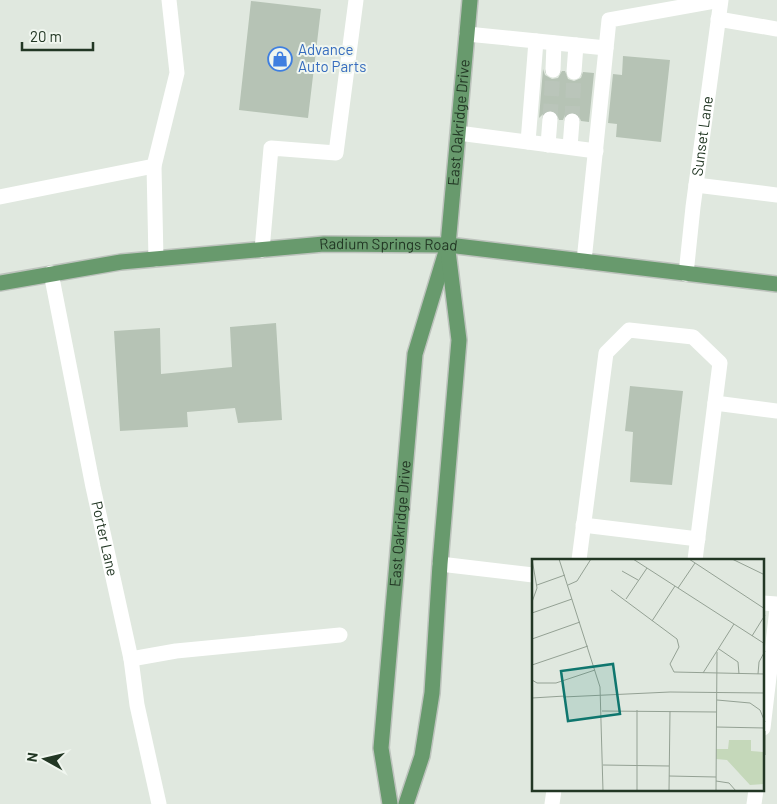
<svg xmlns="http://www.w3.org/2000/svg" width="777" height="804" viewBox="0 0 777 804" font-family="Barlow,sans-serif">
<style>
.building{fill:#b6c3b5}
.lines{fill:none;stroke-linecap:round;stroke-linejoin:round}
.minor-tunnel{stroke:#bac5ba;stroke-width:15;stroke-dasharray:15 8;stroke-linecap:butt}
.major-casing{stroke:#bdc3bd;stroke-width:18}
.minor{stroke:#fff;stroke-width:15}
.major{stroke:#689a6d;stroke-width:15}
.labels{text-anchor:middle;stroke-width:4;stroke-linejoin:round;paint-order:stroke}
.shop-label{font-size:15px;fill:#366cbe;stroke:#f0f6ef;text-anchor:start}
.street-label{font-size:15px;fill:#223724;stroke:#f0f6ef}
.inset-road{fill:none;stroke:#94a194;stroke-width:1}
.view{fill:#0f766e;fill-opacity:0.15;stroke:#0f766e;stroke-width:2.5}
.inset-edge{fill:none;stroke:#223724;stroke-width:2.5}
</style>
<rect width="100%" height="100%" fill="#e0e8df"/>
<path class="building" d="M251 1 321 9 308 118 239 110Z
M623 56 670 60 661 142 616 137 617 124 608 123 613 74 622 75Z
M543 69 545 75 552 79 558 78 562 71H565L568 79 574 81 581 78 583 72 594 73 589 122 581 121 578 114 572 112 565 115 563 120H559L556 112 550 110 546 111 539 118Z
M276 323 282 420 238 423 235 408 187 412 188 427 120 431 114 331 160 328 161 374 232 367 230 327Z
M630 386 683 391 672 485 630 482 633 432 625 431Z"/>
<g class="lines">
<path class="minor-tunnel" d="M550 119 553 70
M572 121 574 72"/>
<g class="major-casing">
<g id="major">
<path id="s3" d="M0 283 121 262 324 244 448 245 777 284"/>
<path id="s4" d="M390 804 381 748 415 354 448 245 470 0"/>
<path d="M406 804 422 756 432 693 440 564 459 340 448 251"/>
</g>
</g>
<g class="minor">
<path d="M718 19 777 29"/>
<path d="M467 34 606 48"/>
<path d="M553 70 554 43"/>
<path d="M574 72 576 45"/>
<path d="M458 133 596 151"/>
<path d="M528 142 536 41"/>
<path d="M548 145 550 119"/>
<path d="M570 147 572 121"/>
<path d="M696 185 777 195"/>
<path d="M0 197 154 166"/>
<path d="M262 250 271 148 336 153 356 0"/>
<path d="M156 259 154 166 177 73 169 0"/>
<path d="M584 261 609 20 720 0"/>
<path id="s1" d="M51 273 93 487 131 659 137 705 159 804"/>
<path id="s2" d="M686 274 693 207 721 0"/>
<path d="M715 403 777 411"/>
<path d="M583 525 698 539"/>
<path d="M579 560 606 353 629 330 693 337 720 363 695 560"/>
<path d="M440 564 533 575"/>
<path d="M763 603 777 604"/>
<path d="M131 659 176 651 340 635"/>
<path d="M763 728 777 609"/>
<path d="M552 804 554 790"/>
<path d="M754 804 756 790"/>
</g>
<use href="#major" class="major"/>
</g>
<defs>
<g id="shop-ring" transform="scale(1.25)"><circle r="9.5" fill="#f0f6ef" stroke="#3f7fe0" stroke-width="1.5"/><path d="M-5-2.5h2.3a2.7 3.5 0 0 1 5.4 0H5L5.5 6h-11ZM-1.5-2.5h3a1.5 2.3 0 0 0-3 0Z" fill="#3f7fe0"/></g>
</defs>
<g fill-rule="evenodd">
<use href="#shop-ring" x="280" y="59"/>
</g>
<g class="labels">
<g class="shop-label">
<text x="298" y="55">Advance<tspan x="298" dy="17">Auto Parts</tspan></text>
</g>
<g class="street-label">
<text dy="5" stroke="none"><textPath href="#s4" startOffset="689">East Oakridge Drive</textPath></text>
<text dy="5" stroke="none"><textPath href="#s2" startOffset="139">Sunset Lane</textPath></text>
<text dy="5" stroke="none"><textPath href="#s3" startOffset="391">Radium Springs Road</textPath></text>
<text dy="5" stroke="none"><textPath href="#s4" startOffset="282">East Oakridge Drive</textPath></text>
<text dy="5" stroke="none"><textPath href="#s1" startOffset="271">Porter Lane</textPath></text>
</g>
</g>
<g transform="translate(532 559)">
<rect width="232" height="232" fill="#e0e8df"/>
<path d="M197 181H219V192L231 193 232 225 218 226 195 201 184 200V190H196Z" fill="#c5d8ba"/>
<path class="inset-road" d="M27 0 68 128 71 232M101 0 233 85M157 0 233 50M200 0 233 16M90 12 106 21M5 26 33 16M36 26 45 22 59 0M146 29 163 4M79 31 145 80 147 88 138 105 142 113 233 115M94 40 115 9M0 43 5 29 0 0M0 54 40 40M120 62 143 27M220 77 233 56M0 80 48 63M187 90 206 103 207 115M0 106 56 87M171 114 202 65M226 115 227 103 233 92M0 121 5 124H24L63 111M31 138 138 133 233 134M0 139 33 137M185 141 218 144 228 151 233 163M70 152 185 153M184 168 233 169M233 172V196M71 206 137 207M137 217 184 218M184 222 197 224 204 232M105 232V151M137 232 138 152M184 232 185 93"/>
<path class="view" d="M81 105 88 155 36 162 29 112Z"/>
<rect width="232" height="232" class="inset-edge"/>
</g>
<g transform="translate(45 759) rotate(278)" stroke="#f0f6ef" stroke-width="4" paint-order="stroke">
<path d="M0-4L9 19L0 12L-9 19Z" fill="#223724"/>
<text y="-8" font-size="14" font-weight="bold" text-anchor="middle" fill="#223724">N</text>
</g>
<path d="M22 42v8h71v-8" fill="none" stroke="#223724" stroke-width="2.5"/>
<text x="30" y="42" font-size="15" fill="#223724" stroke="#f0f6ef" stroke-width="4" paint-order="stroke">20 m</text>
</svg>
